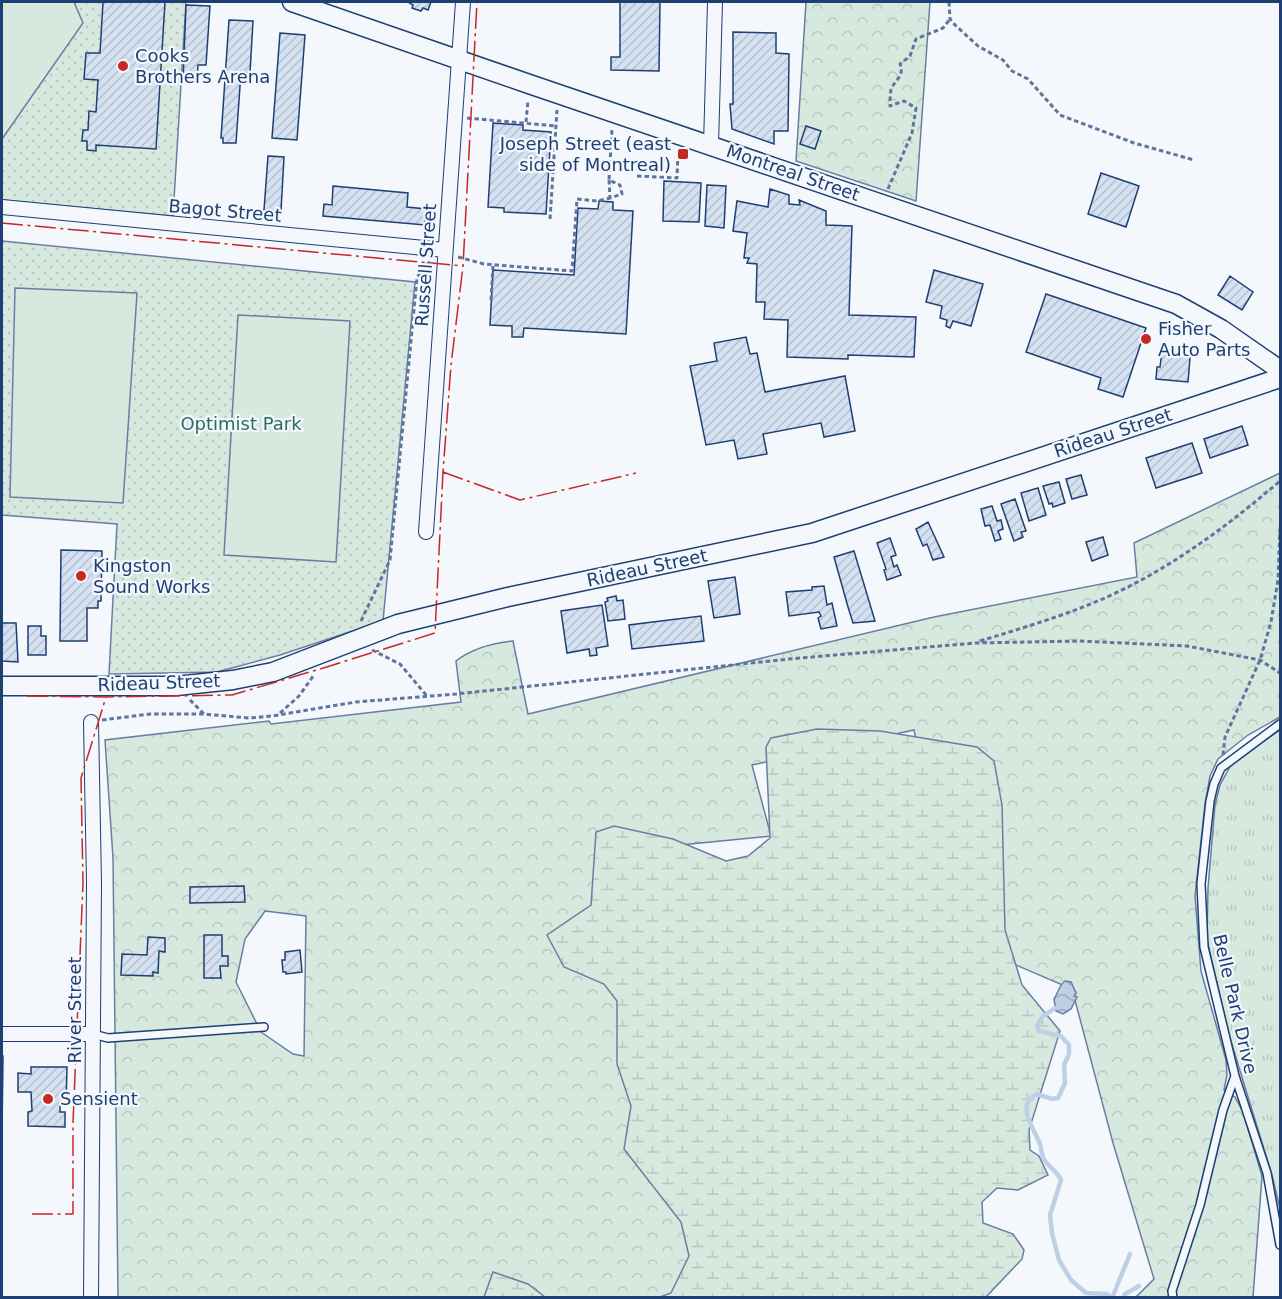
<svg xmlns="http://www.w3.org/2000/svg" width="1282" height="1299" viewBox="0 0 1282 1299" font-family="'DejaVu Sans',sans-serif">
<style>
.grass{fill:url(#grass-tufts);stroke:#687fa3;stroke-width:1.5}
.forest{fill:url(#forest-crowns);stroke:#687fa3;stroke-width:1.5;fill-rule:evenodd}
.wetland{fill:url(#wetland-marsh);stroke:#687fa3;stroke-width:1.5}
.park{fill:url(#park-dots);stroke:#687fa3;stroke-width:1.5}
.garden{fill:#d7e8df;stroke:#687fa3;stroke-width:1.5}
.water{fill:url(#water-waves);stroke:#687fa3;stroke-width:1.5}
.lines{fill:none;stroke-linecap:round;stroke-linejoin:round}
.stream{stroke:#bed0e5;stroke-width:4.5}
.building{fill:url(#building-hatch);stroke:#1d3f73;stroke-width:1.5}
.lane-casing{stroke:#1d3f73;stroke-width:10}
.street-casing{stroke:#1d3f73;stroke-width:16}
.secondary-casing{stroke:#1d3f73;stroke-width:21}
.path{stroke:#5e769c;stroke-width:3;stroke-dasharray:4.5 3;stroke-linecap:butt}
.lane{stroke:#f4f7fb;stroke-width:7}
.street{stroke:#f4f7fb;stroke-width:14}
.secondary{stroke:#f4f7fb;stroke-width:18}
.power{stroke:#c62828;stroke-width:1.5;stroke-dasharray:21 4.5 3 4.5;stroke-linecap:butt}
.poi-dot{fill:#c62828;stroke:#f4f7fb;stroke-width:2}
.labels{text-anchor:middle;stroke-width:4.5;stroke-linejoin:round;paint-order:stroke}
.poi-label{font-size:18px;fill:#1d3f73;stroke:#f4f7fb;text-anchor:start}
.street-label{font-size:18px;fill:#1d3f73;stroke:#f4f7fb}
.park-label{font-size:18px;fill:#2c6c60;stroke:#f4f7fb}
</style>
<defs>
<pattern id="grass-tufts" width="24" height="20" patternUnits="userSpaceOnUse" patternTransform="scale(1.5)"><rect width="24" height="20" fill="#d7e8df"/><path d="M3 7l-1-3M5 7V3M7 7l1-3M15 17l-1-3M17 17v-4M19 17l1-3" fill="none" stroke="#b8c8c3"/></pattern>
<pattern id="forest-crowns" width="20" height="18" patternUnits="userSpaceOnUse" patternTransform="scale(1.5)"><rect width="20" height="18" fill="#d7e8df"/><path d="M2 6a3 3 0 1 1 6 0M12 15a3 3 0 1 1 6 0" fill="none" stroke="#b8c8c3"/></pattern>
<pattern id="wetland-marsh" width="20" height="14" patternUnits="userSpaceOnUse" patternTransform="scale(1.5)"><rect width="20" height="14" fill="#d7e8df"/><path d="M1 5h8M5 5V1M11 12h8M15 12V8" fill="none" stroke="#b8c8c3"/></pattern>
<pattern id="park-dots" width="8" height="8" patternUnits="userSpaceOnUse" patternTransform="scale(1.5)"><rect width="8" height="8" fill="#d7e8df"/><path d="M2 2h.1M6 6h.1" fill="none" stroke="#b8c8c3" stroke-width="1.8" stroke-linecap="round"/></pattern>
<pattern id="water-waves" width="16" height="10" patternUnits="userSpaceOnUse" patternTransform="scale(1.5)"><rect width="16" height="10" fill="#bed0e5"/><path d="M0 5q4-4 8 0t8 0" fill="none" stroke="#9aaabe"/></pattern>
<pattern id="building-hatch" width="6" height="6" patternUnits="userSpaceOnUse" patternTransform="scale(1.5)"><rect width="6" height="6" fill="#d5e0f0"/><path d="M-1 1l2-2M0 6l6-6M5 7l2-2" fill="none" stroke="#b6c1d1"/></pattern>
</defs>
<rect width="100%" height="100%" fill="#f4f7fb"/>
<path class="grass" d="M1280 730V1209L1272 1175 1229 1035 1207 940 1208 888 1215 805 1220 785 1233 761Z"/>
<path class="forest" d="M806 2H930L916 201 796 161Z
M1280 473V717L1248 735 1218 759 1210 776 1205 804 1195 896 1201 971 1226 1060 1227 1075 1224 1090 1235 1097 1243 1112 1262 1176 1253 1297H1136L1154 1279 1113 1143 1072 989 920 924 929 806 914 730 752 765 771 836 660 847 795 1297H118L113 858 105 740 269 721 271 724 461 702 456 661C473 648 493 643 513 641L528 714 934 617 1137 577 1134 543ZM265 911 306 916 304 1056 293 1054 261 1032 236 982 245 939Z"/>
<path class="wetland" d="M817 729 880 731 977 747 994 761 1002 805 1005 930 1022 985 1060 1031 1029 1130 1030 1150 1039 1156 1048 1175 1018 1190 997 1188 982 1202 983 1223 1013 1234 1024 1250 1022 1259 986 1297H660L671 1293 689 1256 681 1222 624 1149 631 1106 617 1064V1001L604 984 564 967 547 935 591 905 596 832 614 826 673 839 726 861 748 856 770 838 766 747 771 738Z
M493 1272 528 1284 545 1297H484Z"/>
<path class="park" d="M2 2H186L173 216 2 200Z
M2 241 415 282 383 621 280 655 217 672 109 674 117 524 2 515Z"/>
<path class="garden" d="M2 2H74L83 23 2 139Z
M15 288 137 293 123 503 10 497Z
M238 315 350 321 336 562 224 555Z"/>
<path class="water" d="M1065 981 1071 982 1076 993 1074 996 1077 997 1071 1009 1063 1014 1056 1011 1054 999C1058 993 1059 985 1065 981Z"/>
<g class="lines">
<path class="stream" d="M1055 1008 1042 1017 1037 1026 1039 1031 1061 1036 1069 1045V1054L1064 1065 1065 1083 1058 1098 1052 1099 1037 1094C1014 1105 1035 1130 1040 1144 1042 1151 1041 1157 1046 1162 1051 1169 1058 1172 1061 1180L1050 1215 1052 1233 1059 1260 1071 1280 1086 1293 1107 1294 1112 1298 1130 1254
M1124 1298 1125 1294 1139 1286"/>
</g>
<path class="building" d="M103 2H165L156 149 96 145V151L87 150V141H82L83 130H88L89 111 96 112 98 80 84 79 86 53H100Z
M408 2H431L428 10 423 8 421 11 412 8 413 5Z
M620 2H660L659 71 611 70V57H620Z
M186 5 210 6 206 65H198L197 82 183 81Z
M229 20 253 21 250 73 241 72 236 143H223V138H221Z
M733 32 776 33V53L789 54 788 131H774V144L732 129 730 104H733Z
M280 33 305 35 297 140 272 138Z
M493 123 523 125V130L551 132 546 214 504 212V208L488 207Z
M806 126 821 131 815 149 800 144Z
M268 156 284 157 281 211 264 210Z
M1101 173 1139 186 1126 227 1088 214Z
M664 181 701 183 699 222 663 221Z
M707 185 726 186 724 228 705 226Z
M333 186 408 193 407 207 426 209 425 225 323 216 324 204 332 205Z
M770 189 789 195V204L800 205 799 200 826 211V225L852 226 849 315 916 317 914 357 848 355V359L787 357 788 320 764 319 765 302H756L757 264 747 263 749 258H744L747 233 733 231 737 201 768 207Z
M599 201 613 202V210L633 211 626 334 524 328 523 337H512V326L490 325 493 270 574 275 578 208 598 209Z
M934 270 983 284 971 326 953 321 950 328 946 326 947 320 940 318 942 306 926 302Z
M1230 276 1253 292 1242 310 1218 295Z
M1046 294 1146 328 1123 397 1098 389 1101 378 1026 352Z
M746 337 750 354 757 353 765 392 845 376 855 431 824 437 821 423 763 434 767 454 738 459 734 440 706 445 690 366 717 361 714 343Z
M1162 351 1188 354 1190 358 1188 382 1156 379 1157 367H1160Z
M1242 426 1248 445 1210 458 1204 439Z
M1192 443 1202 473 1156 488 1146 458Z
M1081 475 1087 495 1072 499 1066 479Z
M1059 482 1065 503 1053 507 1052 503 1049 504 1043 486Z
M1038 488 1046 515 1029 521 1021 493Z
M1015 499 1026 531 1021 532 1023 537 1014 541 1001 504Z
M992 506 997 521 1001 520 1003 529 998 531 1001 539 995 541 990 525 985 526 981 509Z
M928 522 944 557 933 560 927 544 923 546 916 529Z
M1103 537 1108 555 1092 561 1086 542Z
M890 538 896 555 891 557 894 567 897 565 901 575 887 580 884 570 886 569 877 543Z
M61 550 102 551 101 601H98V608H87V641H60Z
M854 551 875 621 853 623 848 607 834 557Z
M735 577 740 614 714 618 708 581Z
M824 586 827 605 832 603 837 626 821 629 818 618 821 616 819 612 789 616 786 592 812 590V587Z
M616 596 617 601 623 600 625 619 608 621 605 602 608 601 607 598Z
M602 605 608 646 596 648 597 655 590 656 589 649 567 653 561 611Z
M701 616 704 641 632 649 629 625Z
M2 623H16L18 662 2 661Z
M28 626H41V636H46V655H28Z
M244 886 245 902 190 903V887Z
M204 935H222V956H228V966H220L221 978H204Z
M148 937 165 938V952L159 951 158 973 153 972V976L121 975 122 954 147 955Z
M300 950 302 972 286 974V972H283L282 960H285V952Z
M2 1056H3L2 1134Z
M31 1067H67L66 1106 60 1105V1112H65V1127L28 1126V1112L32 1111 31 1092H18V1073L31 1074Z"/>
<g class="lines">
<g class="lane-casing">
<path id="lane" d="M1280 724 1221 768 1214 784 1210 801 1201 884 1204 947 1235 1076 1267 1173 1280 1245
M93 1034 108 1038 122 1037 264 1027
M1173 1298 1172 1291 1200 1205 1223 1110 1235 1076"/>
</g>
<g class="street-casing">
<path id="street" d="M711 145 715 2
M2 207 445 250
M426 532 463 2
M91 722 94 883 91 1298
M2 1034H93"/>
</g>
<g class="secondary-casing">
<path id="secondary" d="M292 2 529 84 1176 304 1221 329 1280 370
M2 686H176L233 680 273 672 398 624 508 597 812 533 1280 378"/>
</g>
<path class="path" d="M949 2 950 19 955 25 978 46 1003 60 1012 71 1028 79 1060 115 1134 143 1194 160
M467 118 556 126
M526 122 528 100
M637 176 677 178 678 151
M609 180 610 198 622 194 620 185 609 180 612 129
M888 189 912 133 916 108 904 101 890 106C890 101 890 95 891 90 894 80 905 77 900 64L910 56 916 39 943 28 950 19
M550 219 557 110
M458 257 484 264 572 271 577 199 597 201 610 198
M491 300 493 266
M361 621 390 560 417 278 423 268 430 262
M980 641C1016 630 1053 619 1088 605 1159 577 1223 530 1280 481
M372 650 400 664 427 696
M190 700 204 714
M280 713 299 696 314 675
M102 720 150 714H204L249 718 272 716 356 702 456 694 789 659 975 643 1079 641 1187 646 1260 660 1280 673
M1223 755 1225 737 1260 660 1271 622 1278 580 1280 527"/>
<use href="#lane" class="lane"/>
<use href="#street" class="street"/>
<use href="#secondary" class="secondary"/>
<path class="power" d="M2 223 463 266
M443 472 520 500 636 473
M27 696 106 697 232 695 320 669 435 633 443 472 451 365 463 266 477 2
M32 1214H73V1123L83 883 81 778 106 697"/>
</g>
<g class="poi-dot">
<circle cx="123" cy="66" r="6"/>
<rect x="677" y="148" width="12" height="12" rx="3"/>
<circle cx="1146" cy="339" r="6"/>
<circle cx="81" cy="576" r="6"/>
<circle cx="48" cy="1099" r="6"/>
</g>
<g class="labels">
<g class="poi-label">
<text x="135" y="62">Cooks<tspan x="135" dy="21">Brothers Arena</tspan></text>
<text x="671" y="150" text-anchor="end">Joseph Street (east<tspan x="671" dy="21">side of Montreal)</tspan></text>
<text x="1158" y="335">Fisher<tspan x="1158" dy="21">Auto Parts</tspan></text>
<text x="93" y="572">Kingston<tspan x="93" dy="21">Sound Works</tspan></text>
<text x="60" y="1105">Sensient</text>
</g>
<g class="street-label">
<text transform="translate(793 173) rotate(19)" y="6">Montreal Street</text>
<text transform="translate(225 211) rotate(5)" y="6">Bagot Street</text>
<text transform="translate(426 265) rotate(-86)" y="6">Russell Street</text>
<text transform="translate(1113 433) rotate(-18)" y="6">Rideau Street</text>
<text transform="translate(647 568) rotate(-12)" y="6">Rideau Street</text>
<text transform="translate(159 683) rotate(-2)" y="6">Rideau Street</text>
<text transform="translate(1235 1004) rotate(77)" y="6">Belle Park Drive</text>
<text transform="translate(75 1010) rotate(-90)" y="6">River Street</text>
</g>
<g class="park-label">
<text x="241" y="430">Optimist Park</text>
</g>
</g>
<rect width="1282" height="1299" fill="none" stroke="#1d3f73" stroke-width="6"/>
</svg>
